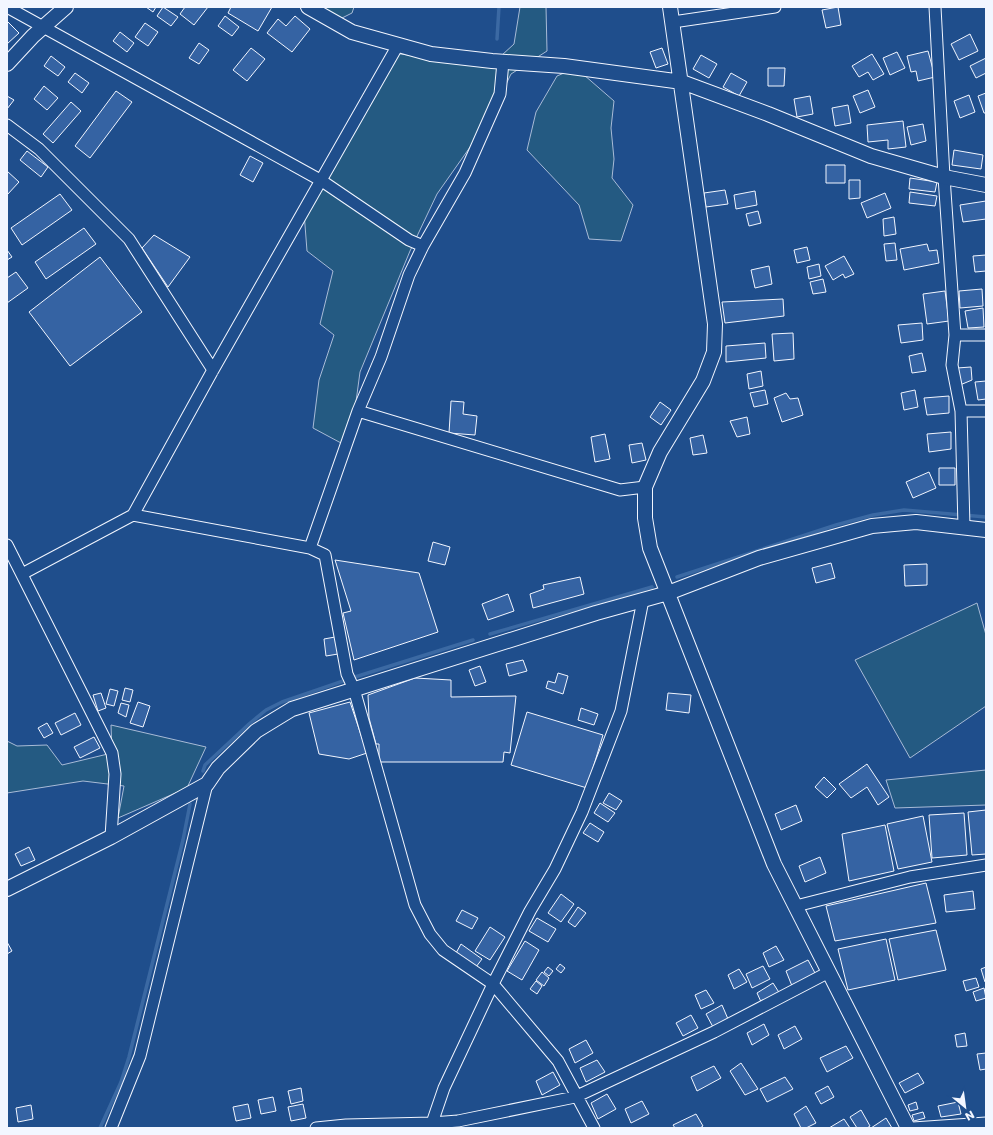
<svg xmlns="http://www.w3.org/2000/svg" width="993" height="1135" viewBox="0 0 993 1135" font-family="Poppins,sans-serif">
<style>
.green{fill:#245a82;stroke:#a8bbd7}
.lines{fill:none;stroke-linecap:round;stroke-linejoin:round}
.stream{stroke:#3b69a3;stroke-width:3.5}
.building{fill:#3563a3;stroke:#f2f6ff}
.minor-casing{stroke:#f2f6ff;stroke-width:13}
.tertiary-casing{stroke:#f2f6ff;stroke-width:16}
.minor{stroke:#1f4e8c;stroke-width:11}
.tertiary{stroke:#1f4e8c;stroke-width:14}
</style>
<rect width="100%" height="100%" fill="#1f4e8c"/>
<path class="green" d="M308 7H354L352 13 334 22Z
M520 7H546L547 51 511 74 487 123 437 194 410 251 360 372 353 424 341 443 313 428 319 380 334 335 320 324 333 271 307 251 304 212 394 53 489 67 514 44Z
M576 68 614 101 611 128 614 159 612 178 633 205 621 241 589 239 579 205 527 150 536 112 557 76Z
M977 603 986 635V706L910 758 855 660Z
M111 725 206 747 187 788 118 818 124 786 83 781 7 793V741L17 746 47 745 62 765 112 753Z
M986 770V805L895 808 886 780Z"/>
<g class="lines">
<path class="stream" d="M497 39 499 7
M677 577 836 525 873 515 904 510 986 517
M490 634 652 587
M203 771 205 765 249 724 266 710 282 702 355 677 473 640
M100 1128 121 1082 129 1057 183 840 190 804"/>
</g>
<path class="building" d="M146 7H156L153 12Z
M163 7 178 17 171 26 157 16Z
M185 7H208L194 25 180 14Z
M231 7H272L258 31 228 13Z
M838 7 841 25 826 28 822 10Z
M225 16 239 27 232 36 218 26Z
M295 16 310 29 292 52 267 33 278 19 286 26Z
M7 21 19 33 7 44Z
M145 23 158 32 148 46 135 37Z
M120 32 134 43 127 52 113 41Z
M970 34 978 51 959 60 951 44Z
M199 43 209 50 199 64 189 58Z
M251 48 265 59 247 81 233 70Z
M662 48 668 64 656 68 650 52Z
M928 51 935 77 918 81 916 71 911 72 907 56Z
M897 52 905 68 890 75 883 58Z
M872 54 884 74 873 80 868 72 859 77 852 66Z
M701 55 717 64 709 78 693 69Z
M51 56 65 67 58 76 44 66Z
M986 58V73L976 78 970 66Z
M768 68H785L784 86H768Z
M75 73 89 83 82 93 68 82Z
M731 73 747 82 739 96 723 87Z
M44 86 58 98 47 110 34 99Z
M868 90 875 107 860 113 853 96Z
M116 91 132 102 90 158 75 146Z
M986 93V113H984L978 96Z
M969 95 975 112 960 118 954 101Z
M7 96 14 100 7 109Z
M810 96 813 114 797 117 794 99Z
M71 102 81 111 53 143 43 134Z
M848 105 851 123 835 126 832 108Z
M903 121 906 147 888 149V140L868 142 867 125Z
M923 124 926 141 911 145 907 127Z
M954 150 983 155 981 169 952 165Z
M27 151 48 167 41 177 20 160Z
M250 156 263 163 253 182 240 175Z
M826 165H845V183H826Z
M7 171 19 182 7 195Z
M910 178 937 182 935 192 909 189Z
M849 180H860V198L849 199Z
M725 190 728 204 706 207 704 193Z
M755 191 757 205 736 209 734 195Z
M910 192 937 196 935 206 909 203Z
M885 193 891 208 867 218 861 203Z
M60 194 72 210 22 245 11 228Z
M986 201V219L963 222 960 205Z
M758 211 761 223 749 226 746 214Z
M894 217 896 234 884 236 883 219Z
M84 228 96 244 46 279 35 262Z
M154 235 190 257 168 287 142 248Z
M895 243 897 260 886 261 884 244Z
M927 244 929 251 937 250 939 263 904 270 900 249Z
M807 247 810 260 797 263 794 250Z
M7 250 12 257 7 260Z
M986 255V271L975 272 973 256Z
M844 256 854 274 845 278 843 274 833 280 825 266Z
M100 257 142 312 70 366 29 312Z
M819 264 821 276 809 279 807 267Z
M769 266 772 284 755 288 751 270Z
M16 272 28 288 7 303V278Z
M823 279 826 292 813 294 810 282Z
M982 289 983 306 960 308 959 291Z
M945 291 949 321 927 324 923 294Z
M783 299 784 316 725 323 722 302Z
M983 308 984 327 968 328 965 311Z
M922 323 923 340 901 343 898 325Z
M793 333 794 359 774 361 772 334Z
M765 343 766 358 726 362V346Z
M922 353 926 371 912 373 909 356Z
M971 367 972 380 960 385 957 368Z
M761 371 763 386 749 389 747 374Z
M986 381V399L978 400 975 382Z
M765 390 768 404 754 407 750 393Z
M915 390 918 407 904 410 901 393Z
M786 393 790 399 798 398 803 415 782 422 774 398Z
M949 396V413L927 415 924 398Z
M451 401 464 402 463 414 477 416 475 435 449 433Z
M660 402 671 410 661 425 650 417Z
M747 417 750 434 737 437 730 421Z
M951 432V449L929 452 927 434Z
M605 434 610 459 595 462 591 437Z
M703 435 707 453 693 455 690 438Z
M642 443 646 460 632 463 629 445Z
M939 468H955V485H939Z
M929 472 936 488 913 498 906 482Z
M433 542 450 547 445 565 428 561Z
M335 560 419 573 438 632 354 660 343 613 351 611Z
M831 563 835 578 816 583 812 568Z
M927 564V585L905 586 904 565Z
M580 577 584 594 533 608 530 594 544 589 543 585Z
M508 594 514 611 488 620 482 604Z
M335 637 338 654 326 656 324 639Z
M523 660 527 671 509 676 506 664Z
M480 666 486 682 475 686 469 670Z
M558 673 568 676 563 694 546 688 548 681 555 683Z
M415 678 451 680V697L516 696 510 753 504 752 503 762H379V744H376L369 718 368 695Z
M125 688 133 690 130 702 122 700Z
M110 689 118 691 114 706 106 704Z
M101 693 106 708 98 711 93 695Z
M668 693 691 695 689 713 666 710Z
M138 702 150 706 143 727 130 723Z
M350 702 367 753 349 759 319 754 309 713Z
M121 703 129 705 126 717 118 713Z
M581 708 598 714 594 725 578 720Z
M527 712 603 735 587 788 511 765Z
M75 713 81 725 61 735 55 723Z
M47 723 53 733 44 738 38 728Z
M94 737 100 748 80 758 74 747Z
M867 764 889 797 878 805 867 787 851 798 839 784Z
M824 777 836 789 827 798 815 787Z
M609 793 622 801 616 810 603 803Z
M600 803 615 813 608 822 594 813Z
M796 805 802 821 781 830 775 814Z
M986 810V854L972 855 968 812Z
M964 813 967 855 932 858 929 815Z
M923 816 932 862 898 869 887 824Z
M590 823 604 832 598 842 583 833Z
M885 825 894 871 849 881 842 834Z
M29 847 35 860 21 866 15 854Z
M820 857 826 873 805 882 799 866Z
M926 883 936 923 835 941 826 906Z
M973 891 975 909 946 912 944 895Z
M561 894 574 904 561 922 548 913Z
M578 907 586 913 575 927 568 922Z
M462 910 478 918 472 929 456 921Z
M537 918 556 929 548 942 529 931Z
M490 927 505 937 490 960 475 951Z
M936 930 946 970 898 980 889 939Z
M886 939 895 980 848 990 838 949Z
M525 941 539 950 522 980 507 971Z
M7 942 12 951 7 954Z
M461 944 482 959 476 967 456 953Z
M776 946 784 960 769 967 763 953Z
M808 960 815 973 792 986 786 971Z
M560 964 565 968 561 973 556 969Z
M763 966 770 979 752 988 746 974Z
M548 967 553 971 549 976 544 972Z
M986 967V982H985L981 969Z
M739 969 747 982 734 989 728 975Z
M542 972 549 978 544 986 536 980Z
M976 978 979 987 966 991 963 981Z
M536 981 542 986 537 994 530 989Z
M773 983 780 994 762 1004 757 993Z
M984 988 986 998 976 1001 973 992Z
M706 990 714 1003 701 1009 695 995Z
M722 1005 728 1019 713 1027 706 1014Z
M691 1015 698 1028 683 1036 676 1023Z
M764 1024 769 1035 752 1045 747 1033Z
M795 1026 802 1039 784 1049 778 1035Z
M965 1033 967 1046 957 1047 955 1035Z
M586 1040 593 1053 575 1063 569 1049Z
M846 1046 853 1058 827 1072 820 1058Z
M986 1053V1069L980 1070 977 1054Z
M597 1060 605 1072 586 1082 580 1068Z
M741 1063 758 1089 745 1095 730 1071Z
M714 1066 721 1078 697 1091 691 1077Z
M553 1072 560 1085 542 1095 536 1081Z
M918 1073 924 1083 905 1093 899 1083Z
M785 1077 793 1089 767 1102 760 1089Z
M828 1086 834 1097 821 1104 815 1093Z
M301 1088 303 1101 291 1104 288 1091Z
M607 1094 616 1109 598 1119 591 1103Z
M273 1097 276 1111 261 1114 258 1100Z
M642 1101 649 1114 631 1123 625 1109Z
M916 1102 918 1109 910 1111 908 1105Z
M958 1102 961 1114 941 1117 938 1106Z
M248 1104 251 1118 236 1121 233 1107Z
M303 1104 306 1118 291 1121 288 1107Z
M31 1105 33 1119 18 1122 16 1108Z
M806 1106 816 1123 806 1128H801L794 1114Z
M861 1110 870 1126 867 1128H857L850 1117Z
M923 1112 925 1118 914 1121 912 1115Z
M696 1114 703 1126 700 1128H675L673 1125Z
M886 1118 892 1128H871Z
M844 1119 850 1128H829Z"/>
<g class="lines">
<g class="minor-casing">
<path id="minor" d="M7 7 322 181 409 240 423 246
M935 7 944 177 955 335 952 365 961 411 964 527
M673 22 775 7
M7 125 39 149 129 239 213 370
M955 335H986
M358 411 620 490 645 487
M961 411H986
M133 515 310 548 325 555 347 674 354 689 415 905 430 934 443 950 493 984 558 1061 594 1128
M7 545 112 753 115 774 111 837
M310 548 358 411 381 357 409 275 423 246 465 173 500 94 503 62
M22 574 133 515 213 370 398 45
M796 906 910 877 986 865
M432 1123 444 1088 493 984 530 911 555 869 582 812 621 711 643 600
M111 1128 140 1056 207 784
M316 1128 346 1125 432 1123 458 1121 575 1097 714 1032 829 972
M913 1128 986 1123"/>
</g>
<g class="tertiary-casing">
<path id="tertiary" d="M308 7 352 32 431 54 492 61 564 66 682 82 768 114 871 156 944 177 986 185
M670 7 715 324 714 352 703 381 660 452 645 487V518L650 548 774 864 908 1128
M7 64 33 36 66 7
M7 889 111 837 207 784 218 768 256 731 292 709 596 613 668 593 759 558 872 526 916 522 986 530"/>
</g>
<use href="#minor" class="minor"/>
<use href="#tertiary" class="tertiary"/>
</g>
<rect width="993" height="1135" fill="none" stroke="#f2f6ff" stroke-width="16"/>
<g transform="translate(965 1107) rotate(151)" stroke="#1f4e8c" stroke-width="3" paint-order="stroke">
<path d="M0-3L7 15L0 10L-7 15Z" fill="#f2f6ff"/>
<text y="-6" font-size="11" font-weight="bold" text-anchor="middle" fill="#f2f6ff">N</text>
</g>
</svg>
